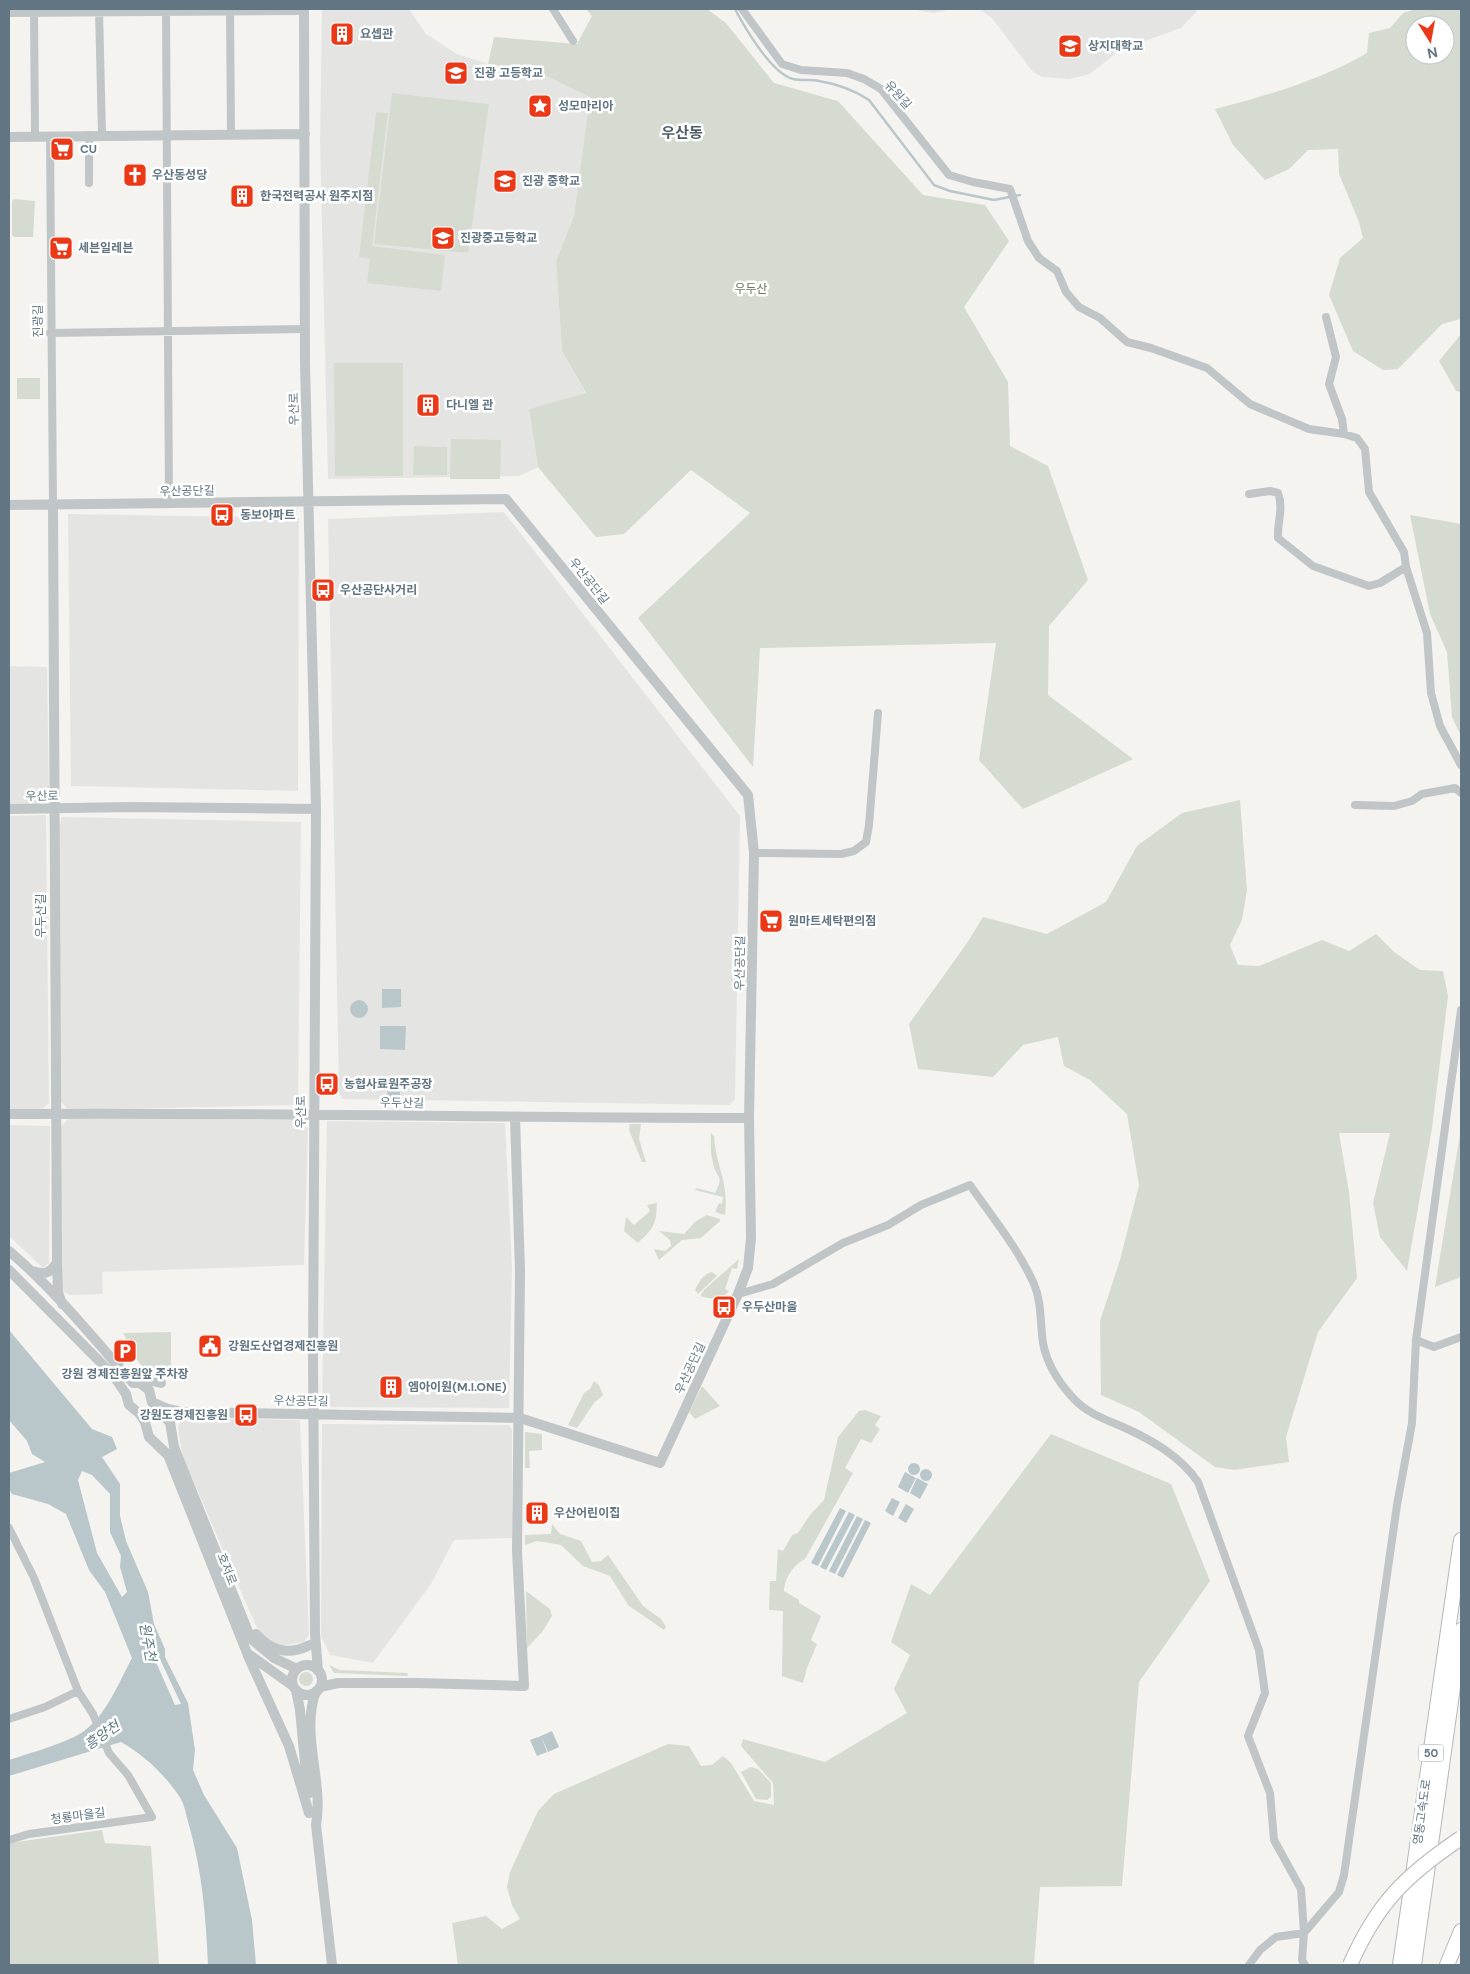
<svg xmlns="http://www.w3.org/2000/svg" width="1470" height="1974" viewBox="0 0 1470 1974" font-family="'DM Sans','Noto Sans KR',sans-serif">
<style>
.built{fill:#e4e5e3}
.green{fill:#d5dbd0;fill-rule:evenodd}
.water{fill:#b9c7cb;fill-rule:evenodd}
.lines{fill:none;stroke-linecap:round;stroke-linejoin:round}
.stream{stroke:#b9c7cb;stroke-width:2.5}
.motorway-casing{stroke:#b5b8bb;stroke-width:16}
.minor{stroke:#c0c5c7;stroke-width:8}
.tertiary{stroke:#c0c5c7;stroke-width:10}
.motorway{stroke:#fff;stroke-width:14}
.motorway-bridge-casing{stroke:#b5b8bb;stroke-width:16;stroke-linecap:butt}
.motorway-bridge{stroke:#fff;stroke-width:14}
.labels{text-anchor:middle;stroke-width:5;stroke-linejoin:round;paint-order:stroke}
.shield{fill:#fff;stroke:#909fa8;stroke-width:1}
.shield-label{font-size:11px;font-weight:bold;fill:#617682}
.poi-label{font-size:12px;font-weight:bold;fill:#617682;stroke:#fff;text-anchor:start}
.street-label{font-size:12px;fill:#617682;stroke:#fff}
.park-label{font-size:12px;fill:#677960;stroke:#fff}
.water-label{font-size:14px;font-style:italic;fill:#5c7980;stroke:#fff}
.quarter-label{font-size:15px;font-weight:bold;fill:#4f5e66;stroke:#fff}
</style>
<rect width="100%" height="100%" fill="#f4f3ef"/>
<path class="built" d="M322 9H409L426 34 457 54 488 64 538 72 591 96 574 216 556 261 562 351 586 394 529 409 538 467 519 476 328 479 320 142Z
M911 9H953L933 13Z
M979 9H1199L1181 28 1120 50 1090 74 1069 79 1042 77 1032 71 992 18Z
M504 512 740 816 735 1099 730 1105 342 1099 339 1092 328 519Z
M68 514 299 518 298 791 71 786Z
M9 666 47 667 49 796 39 805H9Z
M46 815 49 1103 42 1109H9V816Z
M62 817 301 822 298 1105 68 1110 59 1099 58 829Z
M69 1118 293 1120 308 1128 304 1265 102 1272 103 1294 70 1295 60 1290 59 1129Z
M327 1121 505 1123 512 1267 509 1408 322 1407Z
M9 1125 50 1126 49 1263 43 1268 9 1236Z
M204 1418 300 1420 309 1635 304 1642 280 1646 266 1639 256 1626 182 1455 178 1427 181 1419Z
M322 1424 509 1425 512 1430V1538L454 1540 431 1584 373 1663 330 1655 321 1636Z"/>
<path class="green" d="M586 9H707L726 23 774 83 838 101 923 195 985 205 1009 241 964 307 1008 382 1010 446 1048 466 1088 580 1049 626 1048 695 1133 759 1023 809 979 760 996 643 760 648 753 767 638 618 750 513 691 470 624 534 596 537 538 467 529 409 586 393 562 351 556 261 574 216 590 97 538 72 488 64 494 37 577 44 592 16Z
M1416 9H1461V319L1442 324 1398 369 1383 370 1353 351 1329 295 1340 258 1363 238 1359 222 1339 174 1338 149 1308 150 1289 169 1265 180 1233 145 1215 109C1266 96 1321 80 1367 53L1369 33 1390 28 1403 13ZM1415 25H1445V55H1415Z
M392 93 489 104 468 253 374 244Z
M376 112 388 113 372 246 445 255 441 291 367 283 370 259 359 257Z
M14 199 35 201 33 237H14L12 235V201Z
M1461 334V392L1456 391 1439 361Z
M334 363H403V476H335Z
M17 378H40V399H17Z
M451 439 501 440 500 479H450Z
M414 446 447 447V475H413Z
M1410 515 1461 524V736L1452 717 1447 652 1430 614Z
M1240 800 1247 890 1242 920 1230 945 1238 965 1259 966 1322 940 1349 951 1376 934 1394 952 1420 970 1443 971 1448 996 1432 1128 1407 1271 1380 1237 1373 1203 1390 1133H1339L1349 1192 1357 1278 1318 1332 1286 1437 1289 1462 1234 1470 1215 1467 1139 1412 1101 1395 1100 1321 1120 1260 1139 1185 1127 1114 1090 1080 1064 1066 1058 1037 1023 1045 993 1077 918 1069 909 1024 967 943 983 917 1047 934 1106 902 1137 846 1182 813Z
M630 1124H641L639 1139 646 1162H642L629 1130Z
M1461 1128V1277L1435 1287Z
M711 1133 714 1136C716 1168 729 1180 725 1215L715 1212 719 1203 722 1204 723 1197 695 1190 697 1188 715 1193C725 1174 716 1179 713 1163 710 1153 711 1143 711 1133Z
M657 1203C656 1225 654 1228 638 1243L624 1231 626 1217 634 1225 650 1211 647 1205Z
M707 1215 720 1219V1221L701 1238 682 1240 659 1260 654 1249 665 1251 671 1246 670 1240 659 1231 684 1234 696 1221Z
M739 1259 737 1269 732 1268 725 1289 729 1291C721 1301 711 1299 700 1296L705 1289Z
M712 1272 717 1276 698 1294 695 1290C699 1282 703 1274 712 1272Z
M171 1332V1374C147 1391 132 1348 123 1333Z
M594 1381 599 1385 603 1395 594 1403 577 1428 568 1425 584 1393 590 1389Z
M702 1386 720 1406 695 1419 689 1412Z
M865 1410 881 1416 875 1425 880 1429 871 1443 861 1439 845 1468 853 1473 805 1559C794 1564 784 1579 784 1591L799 1600V1603L821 1616 811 1640 817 1644 807 1668 803 1683 782 1676 783 1611 769 1610 770 1581H776L778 1549 783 1551 792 1535 798 1533 810 1515 824 1500 838 1437 859 1411Z
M525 1432 542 1434V1450L529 1451 530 1468H525Z
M1051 1434 1171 1484 1210 1581 1139 1682 1122 1886 1040 1887 1034 1965H458L452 1923 486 1916 502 1929 520 1919 512 1905 507 1887 510 1872 538 1811 554 1794 668 1744 689 1746 701 1766 712 1765 723 1756 731 1763 754 1801 774 1805 773 1783 741 1746 743 1739 825 1762 907 1713 894 1689 910 1655 891 1642 911 1584 930 1595Z
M552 1524 560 1534 581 1541 592 1562 601 1561 608 1555 643 1606 661 1619 666 1627 664 1630 628 1605 610 1576 583 1566 561 1545 537 1541 525 1545V1535L551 1534Z
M526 1591 550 1609 552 1616 542 1632 527 1648Z
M329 1665 340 1670 407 1673 408 1676 334 1673Z
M299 1679a7 7 0 1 1 14 0a7 7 0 1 1-14 0Z
M751 1767 758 1769 771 1783V1797L767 1800 756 1799 742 1774 741 1772Z
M102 1830 105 1843 151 1846 159 1965H9V1843Z"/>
<path class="water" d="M382 989H401V1007L382 1008Z
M350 1009a9 9 0 1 1 18 0a9 9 0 1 1-18 0Z
M380 1026H406L405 1050 380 1049Z
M388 1086 400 1087V1099L387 1098Z
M9 1330 92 1429 112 1437 117 1449 102 1457 120 1484V1516L126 1541 148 1592 154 1624 165 1649V1657L188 1703 195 1750 193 1770 204 1795 237 1848 252 1920 256 1965H208C206 1917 202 1871 189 1825 186 1816 185 1804 179 1796 164 1774 144 1755 121 1742L9 1776V1760C30 1753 53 1747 74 1737 103 1724 118 1684 132 1658L105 1592 89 1570 66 1514 48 1504 12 1494 9 1489V1473L45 1462 32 1454 27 1441 9 1420ZM82 1471 92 1475 110 1494V1532L121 1556 120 1567 127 1592 122 1597 97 1553 78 1480ZM159 1657 181 1704 175 1705 155 1660Z
M908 1469a6 6 0 1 1 12 0a6 6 0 1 1-12 0Z
M920 1475a6 6 0 1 1 12 0a6 6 0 1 1-12 0Z
M905 1472 916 1478 908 1493 898 1487Z
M917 1478 928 1484 920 1499 910 1493Z
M892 1498 900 1502 893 1516 885 1511Z
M906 1504 914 1509 906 1523 898 1518Z
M840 1508 846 1511 818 1566 811 1563Z
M849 1512 855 1515 826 1570 820 1567Z
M857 1516 863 1519 835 1574 829 1571Z
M865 1520 871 1523 843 1578 837 1575Z
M552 1731 559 1747 548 1752 541 1736Z
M541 1736 547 1752 537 1756 530 1740Z"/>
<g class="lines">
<path class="stream" d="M735 9C745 28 771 73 793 79 801 81 811 79 819 81 837 84 854 90 869 100L934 185 950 191 994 200 1020 195"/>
<g class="motorway-casing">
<path id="motorway" d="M1400 1965 1461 1540
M1414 1965 1461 1630
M1447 1965 1461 1931"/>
</g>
<path class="minor" d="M99 9 102 135
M166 9 169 503
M230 9 231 135
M553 9 573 41
M742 9 782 64 801 70 847 73 864 79 881 89 949 175 973 182 1010 189 1028 241 1039 258 1057 271 1066 292 1079 307 1100 318 1127 342 1151 348 1207 368 1250 404 1309 429 1344 434 1357 438 1365 449 1369 492 1404 552 1406 567 1427 633 1431 693 1440 726 1461 765
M34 10 35 135
M9 13 304 11
M89 135V183
M50 136 53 506
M1326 317 1336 357 1329 384 1342 419 1344 434
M50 333 305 329
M1249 494 1270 491 1278 493C1284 508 1277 523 1278 538L1313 566 1369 586 1380 583 1406 567
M1355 805 1394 806 1412 801 1422 794 1455 788 1461 793
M754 853 841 854 854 851 866 842 869 825 878 713
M738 1294 773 1284 843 1243 888 1225 921 1205 970 1185C992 1217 1018 1248 1034 1284 1042 1303 1040 1323 1043 1343 1047 1365 1059 1383 1074 1399 1087 1413 1106 1420 1123 1427 1152 1440 1180 1456 1198 1482L1259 1650 1265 1693 1248 1736 1270 1793 1274 1840 1301 1889 1304 1933 1302 1960 1305 1965
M1416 1340 1434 1347 1461 1337
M9 1528 34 1578 78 1691 93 1714 109 1753 128 1775 152 1817 29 1834 9 1840
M9 1719 45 1707 78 1691
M1249 1965 1260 1950 1276 1937 1304 1933 1339 1892 1344 1875 1397 1505 1412 1423 1416 1340 1461 1010"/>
<path class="tertiary" d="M304 9 305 363 316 809 313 1358 315 1634 318 1671
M9 137 305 134
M9 505 506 499 748 795 754 853 749 1118 751 1238 748 1268 738 1294 660 1463 520 1418 182 1412 168 1409 152 1402
M53 506 57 1262 58 1292 62 1304
M9 809 130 807 316 809
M9 1114C255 1112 502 1118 749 1118
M9 1251C55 1290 93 1338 133 1383H140L149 1390 152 1402 159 1413 170 1422 174 1447 251 1639 274 1658 297 1669
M9 1270 113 1375 126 1394 129 1405 140 1414 145 1422 149 1437 168 1455 247 1653 293 1686
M32 1271C44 1275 50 1274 57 1262
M140 1378 161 1383
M256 1634C271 1651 288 1656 310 1645
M248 1656 289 1746 309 1813
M292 1680a15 15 0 1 1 30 0a15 15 0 1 1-30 0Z
M320 1687 338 1683H418L524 1686 517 1551 520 1271 515 1118
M296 1690 300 1710 308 1794
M316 1691C300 1734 324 1782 316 1825L332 1965"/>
<use href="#motorway" class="motorway"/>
<g class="motorway-bridge-casing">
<path id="motorway-bridge" d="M1350 1965C1377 1903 1406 1875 1461 1838"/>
</g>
<use href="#motorway-bridge" class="motorway-bridge"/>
</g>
<defs>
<g id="building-square" transform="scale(1.25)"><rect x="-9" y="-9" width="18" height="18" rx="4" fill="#eb3817" stroke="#fff"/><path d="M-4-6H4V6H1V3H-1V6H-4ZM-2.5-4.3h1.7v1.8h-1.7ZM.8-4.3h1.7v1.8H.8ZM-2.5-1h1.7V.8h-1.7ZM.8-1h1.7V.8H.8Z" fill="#fff"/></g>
<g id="university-square" transform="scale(1.25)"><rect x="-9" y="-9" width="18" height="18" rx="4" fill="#eb3817" stroke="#fff"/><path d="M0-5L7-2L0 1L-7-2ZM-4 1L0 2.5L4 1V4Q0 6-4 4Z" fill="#fff"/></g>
<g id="school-square" transform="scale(1.25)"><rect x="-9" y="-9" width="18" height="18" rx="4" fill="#eb3817" stroke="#fff"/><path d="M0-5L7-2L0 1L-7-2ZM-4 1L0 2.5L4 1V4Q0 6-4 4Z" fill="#fff"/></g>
<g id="sight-square" transform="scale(1.25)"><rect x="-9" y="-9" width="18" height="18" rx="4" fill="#eb3817" stroke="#fff"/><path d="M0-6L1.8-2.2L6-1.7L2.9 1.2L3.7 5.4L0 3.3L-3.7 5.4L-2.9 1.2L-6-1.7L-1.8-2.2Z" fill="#fff"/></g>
<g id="supermarket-square" transform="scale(1.25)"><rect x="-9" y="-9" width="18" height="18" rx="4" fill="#eb3817" stroke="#fff"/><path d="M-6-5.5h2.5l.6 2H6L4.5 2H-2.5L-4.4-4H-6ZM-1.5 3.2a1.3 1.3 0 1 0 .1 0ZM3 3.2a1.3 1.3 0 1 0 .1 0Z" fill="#fff"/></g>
<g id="church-square" transform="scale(1.25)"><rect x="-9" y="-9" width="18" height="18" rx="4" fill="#eb3817" stroke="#fff"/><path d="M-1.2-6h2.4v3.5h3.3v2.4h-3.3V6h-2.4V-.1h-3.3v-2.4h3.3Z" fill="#fff"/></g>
<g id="bus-square" transform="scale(1.25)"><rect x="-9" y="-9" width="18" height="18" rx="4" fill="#eb3817" stroke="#fff"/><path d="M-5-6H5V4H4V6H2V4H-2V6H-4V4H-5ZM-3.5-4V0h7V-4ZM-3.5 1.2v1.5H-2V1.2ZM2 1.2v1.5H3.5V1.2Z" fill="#fff"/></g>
<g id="civic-square" transform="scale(1.25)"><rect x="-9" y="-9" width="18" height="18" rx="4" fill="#eb3817" stroke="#fff"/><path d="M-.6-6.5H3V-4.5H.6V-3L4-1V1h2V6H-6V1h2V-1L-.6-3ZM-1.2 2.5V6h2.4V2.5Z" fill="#fff"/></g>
<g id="parking-square" transform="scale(1.25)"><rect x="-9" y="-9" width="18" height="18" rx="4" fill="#eb3817" stroke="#fff"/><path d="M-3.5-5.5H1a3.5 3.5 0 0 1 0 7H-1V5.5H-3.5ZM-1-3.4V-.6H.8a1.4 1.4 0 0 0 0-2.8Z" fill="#fff"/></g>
</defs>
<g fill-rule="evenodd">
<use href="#building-square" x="342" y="34"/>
<use href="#university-square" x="1070" y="46"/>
<use href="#school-square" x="456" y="73"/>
<use href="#sight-square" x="540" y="106"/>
<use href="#supermarket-square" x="62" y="149"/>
<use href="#church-square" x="135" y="175"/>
<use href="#school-square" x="505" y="181"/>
<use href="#building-square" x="242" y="196"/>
<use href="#school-square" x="443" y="238"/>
<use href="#supermarket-square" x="61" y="248"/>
<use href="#building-square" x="428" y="405"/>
<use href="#bus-square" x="222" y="515"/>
<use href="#bus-square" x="323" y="590"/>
<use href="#supermarket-square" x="771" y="921"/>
<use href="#bus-square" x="327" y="1084"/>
<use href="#bus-square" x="724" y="1307"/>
<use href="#civic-square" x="210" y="1346"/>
<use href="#parking-square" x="125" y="1351"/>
<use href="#building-square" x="391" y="1387"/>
<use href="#bus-square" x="246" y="1415"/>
<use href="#building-square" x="537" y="1513"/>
</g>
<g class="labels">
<rect class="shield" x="1418.5" y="1744.5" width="25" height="17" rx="4"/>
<g class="shield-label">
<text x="1431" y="1757">50</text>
</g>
<g class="poi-label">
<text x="360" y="38">요셉관</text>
<text x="1088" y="50">상지대학교</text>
<text x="474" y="77">진광 고등학교</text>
<text x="558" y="110">성모마리아</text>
<text x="80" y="153">CU</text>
<text x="152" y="179">우산동성당</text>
<text x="522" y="185">진광 중학교</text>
<text x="260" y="200">한국전력공사 원주지점</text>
<text x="460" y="242">진광중고등학교</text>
<text x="78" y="252">세븐일레븐</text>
<text x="446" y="409">다니엘 관</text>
<text x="240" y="519">동보아파트</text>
<text x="340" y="594">우산공단사거리</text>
<text x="788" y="925">원마트세탁편의점</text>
<text x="344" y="1088">농협사료원주공장</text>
<text x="742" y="1311">우두산마을</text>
<text x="228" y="1350">강원도산업경제진흥원</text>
<text x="125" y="1378" text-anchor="middle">강원 경제진흥원앞 주차장</text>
<text x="408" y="1391">엠아이원(M.I.ONE)</text>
<text x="228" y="1419" text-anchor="end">강원도경제진흥원</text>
<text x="554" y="1517">우산어린이집</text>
</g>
<g class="street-label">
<text transform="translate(898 95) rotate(48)" y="4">유원길</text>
<text transform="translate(38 321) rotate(-91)" y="4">진광길</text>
<text transform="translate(294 409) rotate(-91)" y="4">우산로</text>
<text transform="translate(187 491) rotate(-1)" y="4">우산공단길</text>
<text transform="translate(589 581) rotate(51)" y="4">우산공단길</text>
<text transform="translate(42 796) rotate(-1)" y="4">우산로</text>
<text transform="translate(41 916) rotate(-90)" y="4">우두산길</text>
<text transform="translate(740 963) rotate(-89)" y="4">우산공단길</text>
<text transform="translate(402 1103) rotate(1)" y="4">우두산길</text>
<text transform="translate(301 1112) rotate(-90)" y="4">우산로</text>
<text transform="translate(690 1368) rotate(-65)" y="4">우산공단길</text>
<text transform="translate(301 1401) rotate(1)" y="4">우산공단길</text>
<text transform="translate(227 1569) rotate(69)" y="4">호저로</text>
<text transform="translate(1422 1812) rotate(-82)" y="4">영동고속도로</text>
<text transform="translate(78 1816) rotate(-8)" y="4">청룡마을길</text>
</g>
<g class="park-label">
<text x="751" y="293">우두산</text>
</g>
<g class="water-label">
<text transform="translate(148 1642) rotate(80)" y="5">원주천</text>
<text transform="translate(102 1735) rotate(-35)" y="5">흥양천</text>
</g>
<g class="quarter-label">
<text x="682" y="138">우산동</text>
</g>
</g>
<rect width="1470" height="1974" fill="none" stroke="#617682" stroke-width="20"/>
<g transform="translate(1430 40) rotate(169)"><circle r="24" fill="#ffffff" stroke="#c0c8cd"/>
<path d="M0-4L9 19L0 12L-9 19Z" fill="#eb3817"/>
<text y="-8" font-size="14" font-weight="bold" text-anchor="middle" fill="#617682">N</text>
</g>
</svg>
